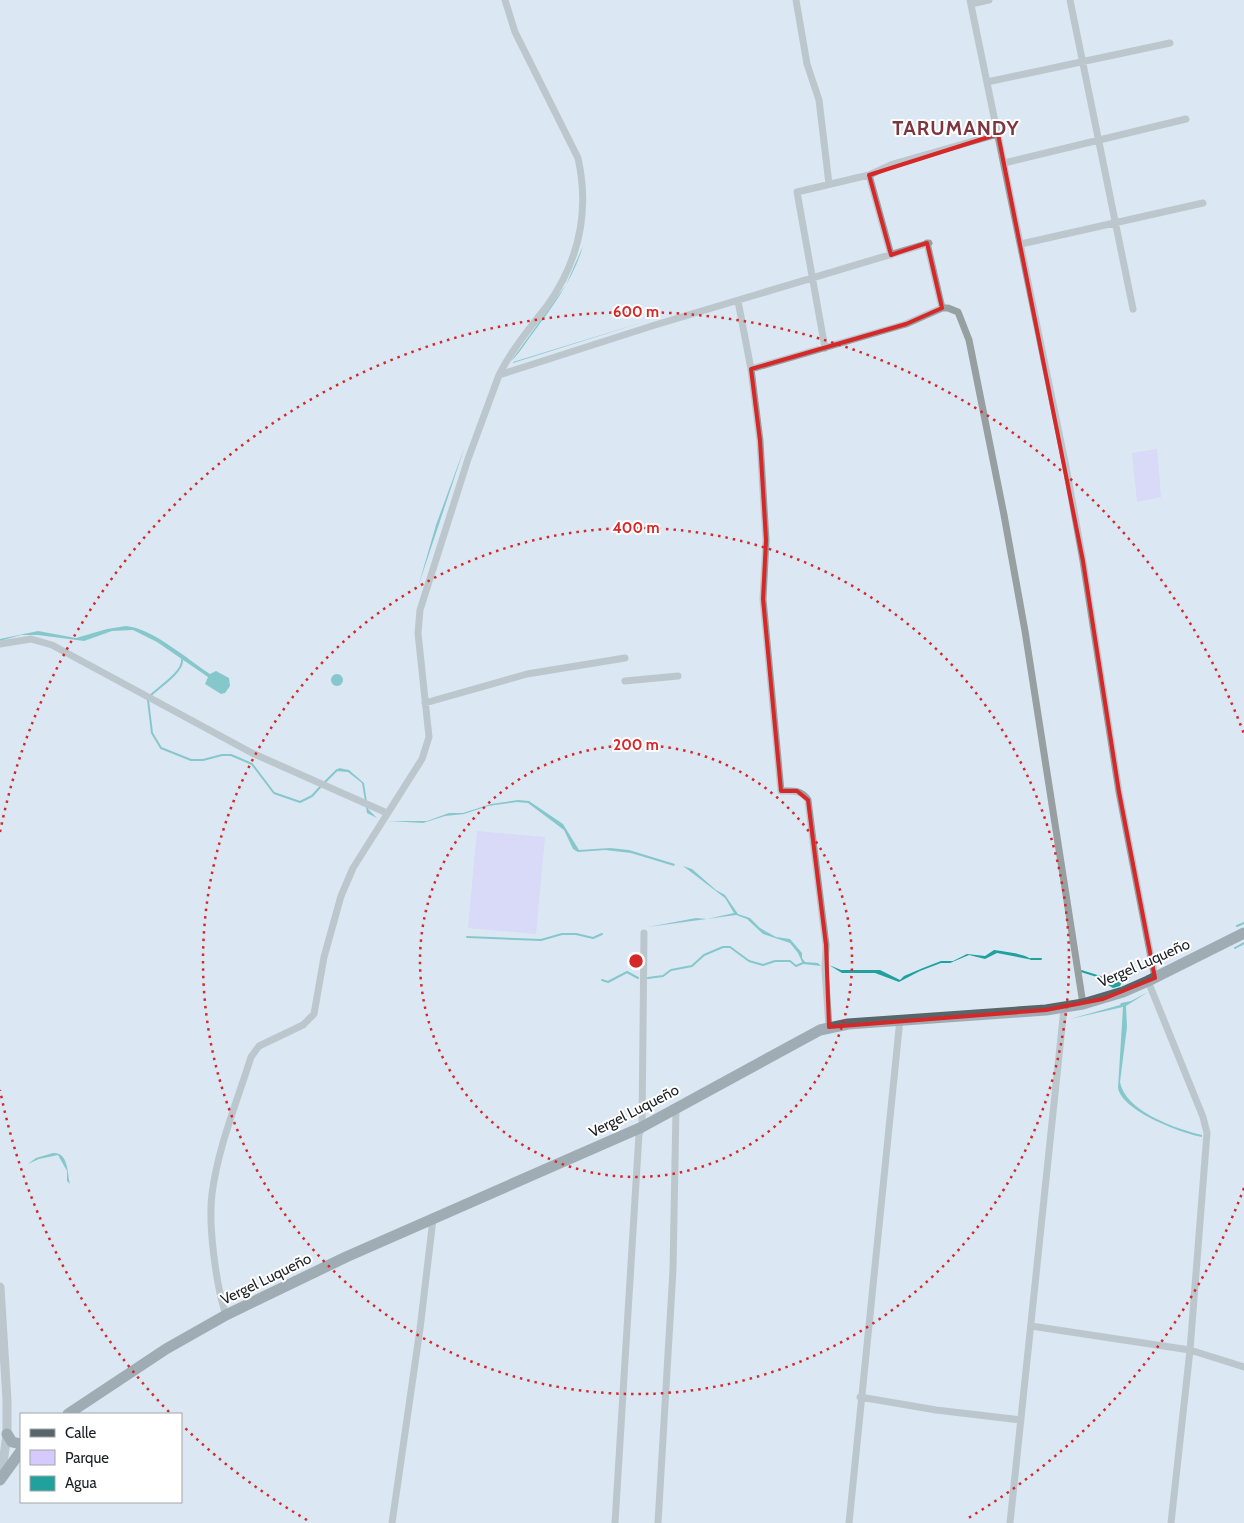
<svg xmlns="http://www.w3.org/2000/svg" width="1244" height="1523" viewBox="0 0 1244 1523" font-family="Cabin,sans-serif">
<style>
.green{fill:#d5c9fe}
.water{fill:#21a19d}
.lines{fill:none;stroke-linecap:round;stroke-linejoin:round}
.stream{stroke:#21a19d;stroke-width:2}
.minor{stroke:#989fa1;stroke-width:7}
.tertiary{stroke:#989fa1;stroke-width:9}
.primary{stroke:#586569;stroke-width:11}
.marked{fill:none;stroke:#d62828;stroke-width:4;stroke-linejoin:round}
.ring{fill:none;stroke:#d62828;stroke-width:2.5;stroke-dasharray:2.5 5}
.labels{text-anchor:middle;stroke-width:4;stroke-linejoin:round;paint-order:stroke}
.street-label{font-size:15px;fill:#1a1e22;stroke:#fff}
.district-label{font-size:20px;font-weight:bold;letter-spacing:1px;fill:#7d3540;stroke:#fff}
.centre{fill:#d62828;stroke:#fff;stroke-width:2.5}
.ring-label{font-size:15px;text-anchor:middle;font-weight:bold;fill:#d62828;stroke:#fff;stroke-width:4;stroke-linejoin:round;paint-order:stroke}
</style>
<rect width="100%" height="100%" fill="#dbe8f3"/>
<path class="green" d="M1157 449 1161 497 1137 502 1132 453Z
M477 831 545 837 536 934 468 928Z"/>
<path class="water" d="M583 246C573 280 553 306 533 333 526 342 519 354 511 361L566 285Z
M650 320 513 363V362Z
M465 446 418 587 436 525Z
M126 626C152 628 187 659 210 674L216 671 229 678 230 686 225 693 221 694 205 684 208 677 157 642 133 630 112 631 84 641 38 635H21L0 641V639L38 631 76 638 107 629Z
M331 680a6 6 0 1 1 12 0a6 6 0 1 1-12 0Z
M339 768 349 770 364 783 368 809 377 818 367 813 362 783 348 772 336 771Z
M518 800 529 801 563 824 579 850 610 848 629 850 675 864 674 866 631 853 605 850 578 852 573 849 564 830 528 803 517 802 488 806 464 814 445 816 423 823 388 821H427L449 813H463L491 804Z
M683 866 692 869 716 890 725 895 738 914 750 918 760 928 776 937 790 939 802 953V958L805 962 818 963 821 966 803 964 798 953 790 943 763 934 747 919 736 915 648 927 696 918 707 919 734 913 725 898Z
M994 950C1007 952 1023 953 1033 960L997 953 985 959 969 955 950 963H941L920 971 899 982 875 973H842L829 965 841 970H880L900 980 904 976 923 968 941 961H953L967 954 985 956Z
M1147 967 1122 982 1120 986 1113 988 1108 985 1111 983 1106 980V978C1120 984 1135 974 1147 967Z
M1148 992 1126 1006 1127 1027 1120 1082C1125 1111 1176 1129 1202 1135V1137C1181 1133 1122 1111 1118 1088L1123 1007 1070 1019 1120 1005 1121 1003 1131 1001Z
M53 1153C69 1152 67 1174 70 1184L67 1181V1171L58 1155 39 1159 28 1164 36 1158Z"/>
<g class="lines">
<path class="stream" d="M150 696C159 687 183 672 182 660
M148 700 152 733 161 748 191 760H203L222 755H231L252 764 274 793 300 802 312 796 322 785
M325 782 337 770
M1237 926 1244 923
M467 937 541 940 562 934H576L593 938 602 934
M1235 948 1244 943
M1031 959H1041
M1081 971 1107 979
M648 978 663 976 671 970 692 966 704 955 723 947H730L749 961 763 965 775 961H790L796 966 803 963
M602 980 608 982 627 972 638 978"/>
<path class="minor" d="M796 0 807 64 819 100 829 184
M970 0 1066 467 1083 561 1119 792 1155 978
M1070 0 1133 309
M971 4 989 0
M987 82 1170 43
M1004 163 1186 119
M869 175 891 255
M927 243 942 308
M1021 244 1203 203
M738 301 751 369 760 441 766 540 763 599 781 791C792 791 801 789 808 800L826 945 825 969 829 1027
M825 348 797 192 869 175 893 164 998 134
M751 369 906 324 942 308H948L958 312 969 340 1004 515 1025 631 1083 1004
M499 375 655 325 929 243
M0 644 31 639 52 645 252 753 387 813
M625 681 678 676
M425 703 527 674 625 658
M1148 981 1203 1117 1207 1133 1190 1350 1171 1523
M226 1315C216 1286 208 1224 212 1194 218 1147 237 1102 251 1057L259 1046 303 1025 314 1014 324 957 341 896 353 868 422 759 429 737 418 633 420 610 468 459 499 375C512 349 530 328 547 306 579 261 590 212 578 158L515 32 505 0
M1031 1326 1190 1350 1244 1367
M860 1397 936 1410 1021 1420
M392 1523 420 1329 433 1219
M615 1523 639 1134 642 1127 644 933
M658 1523 673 1270 676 1108
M849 1523 900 1019
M1010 1523 1064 1008"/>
<path class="tertiary" d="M0 1287 7 1400V1434L1 1478"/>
<path class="primary" d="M68 1414 166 1349 226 1315 346 1257 642 1127 820 1030 848 1024 1046 1010 1083 1004 1123 992 1148 981 1244 933
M7 1434 12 1442 21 1444
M0 1480 21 1451"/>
</g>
<path d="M0 0H1244V1523H0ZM998 134 1083 561 1119 792 1155 978 1103 999 1046 1010 829 1027 826 945 808 800 797 791H781L763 599 766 540 760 441 751 369 906 324 942 308 927 243 891 255 869 175Z" fill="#dbe8f3" fill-opacity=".55" fill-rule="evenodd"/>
<path class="marked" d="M998 134 1083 561 1119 792 1155 978 1103 999 1046 1010 829 1027 826 945 808 800 797 791H781L763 599 766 540 760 441 751 369 906 324 942 308 927 243 891 255 869 175Z"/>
<g class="ring">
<circle cx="636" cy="961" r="216"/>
<circle cx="636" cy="961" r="433"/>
<path d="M1244 1188A649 649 0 0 1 965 1520M307 1520A649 649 0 0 1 185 1428M169 1412A649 649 0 0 1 0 1090M0 832A649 649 0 0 1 1244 734"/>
</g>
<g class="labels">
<g class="street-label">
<text transform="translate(1144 963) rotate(-24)" y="5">Vergel Luqueño</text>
<text transform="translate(634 1111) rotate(-27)" y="5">Vergel Luqueño</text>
<text transform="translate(266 1279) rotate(-26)" y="5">Vergel Luqueño</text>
</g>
<g class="district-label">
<text x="956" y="135">TARUMANDY</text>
</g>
</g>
<circle cx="636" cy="961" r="8" class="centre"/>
<g class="ring-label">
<text x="636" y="317">600 m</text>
<text x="636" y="533">400 m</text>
<text x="636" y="750">200 m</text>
</g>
<rect x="20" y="1413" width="162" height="90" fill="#ffffff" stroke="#a3a5a7"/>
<rect x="30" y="1429" width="25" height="8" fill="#586569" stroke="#a3a5a7"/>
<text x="65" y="1438" font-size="15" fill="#1a1e22">Calle</text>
<rect x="30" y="1450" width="25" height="15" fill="#d5c9fe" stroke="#a3a5a7"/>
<text x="65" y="1463" font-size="15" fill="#1a1e22">Parque</text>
<rect x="30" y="1476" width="25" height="15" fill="#21a19d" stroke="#a3a5a7"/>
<text x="65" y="1488" font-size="15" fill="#1a1e22">Agua</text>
</svg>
